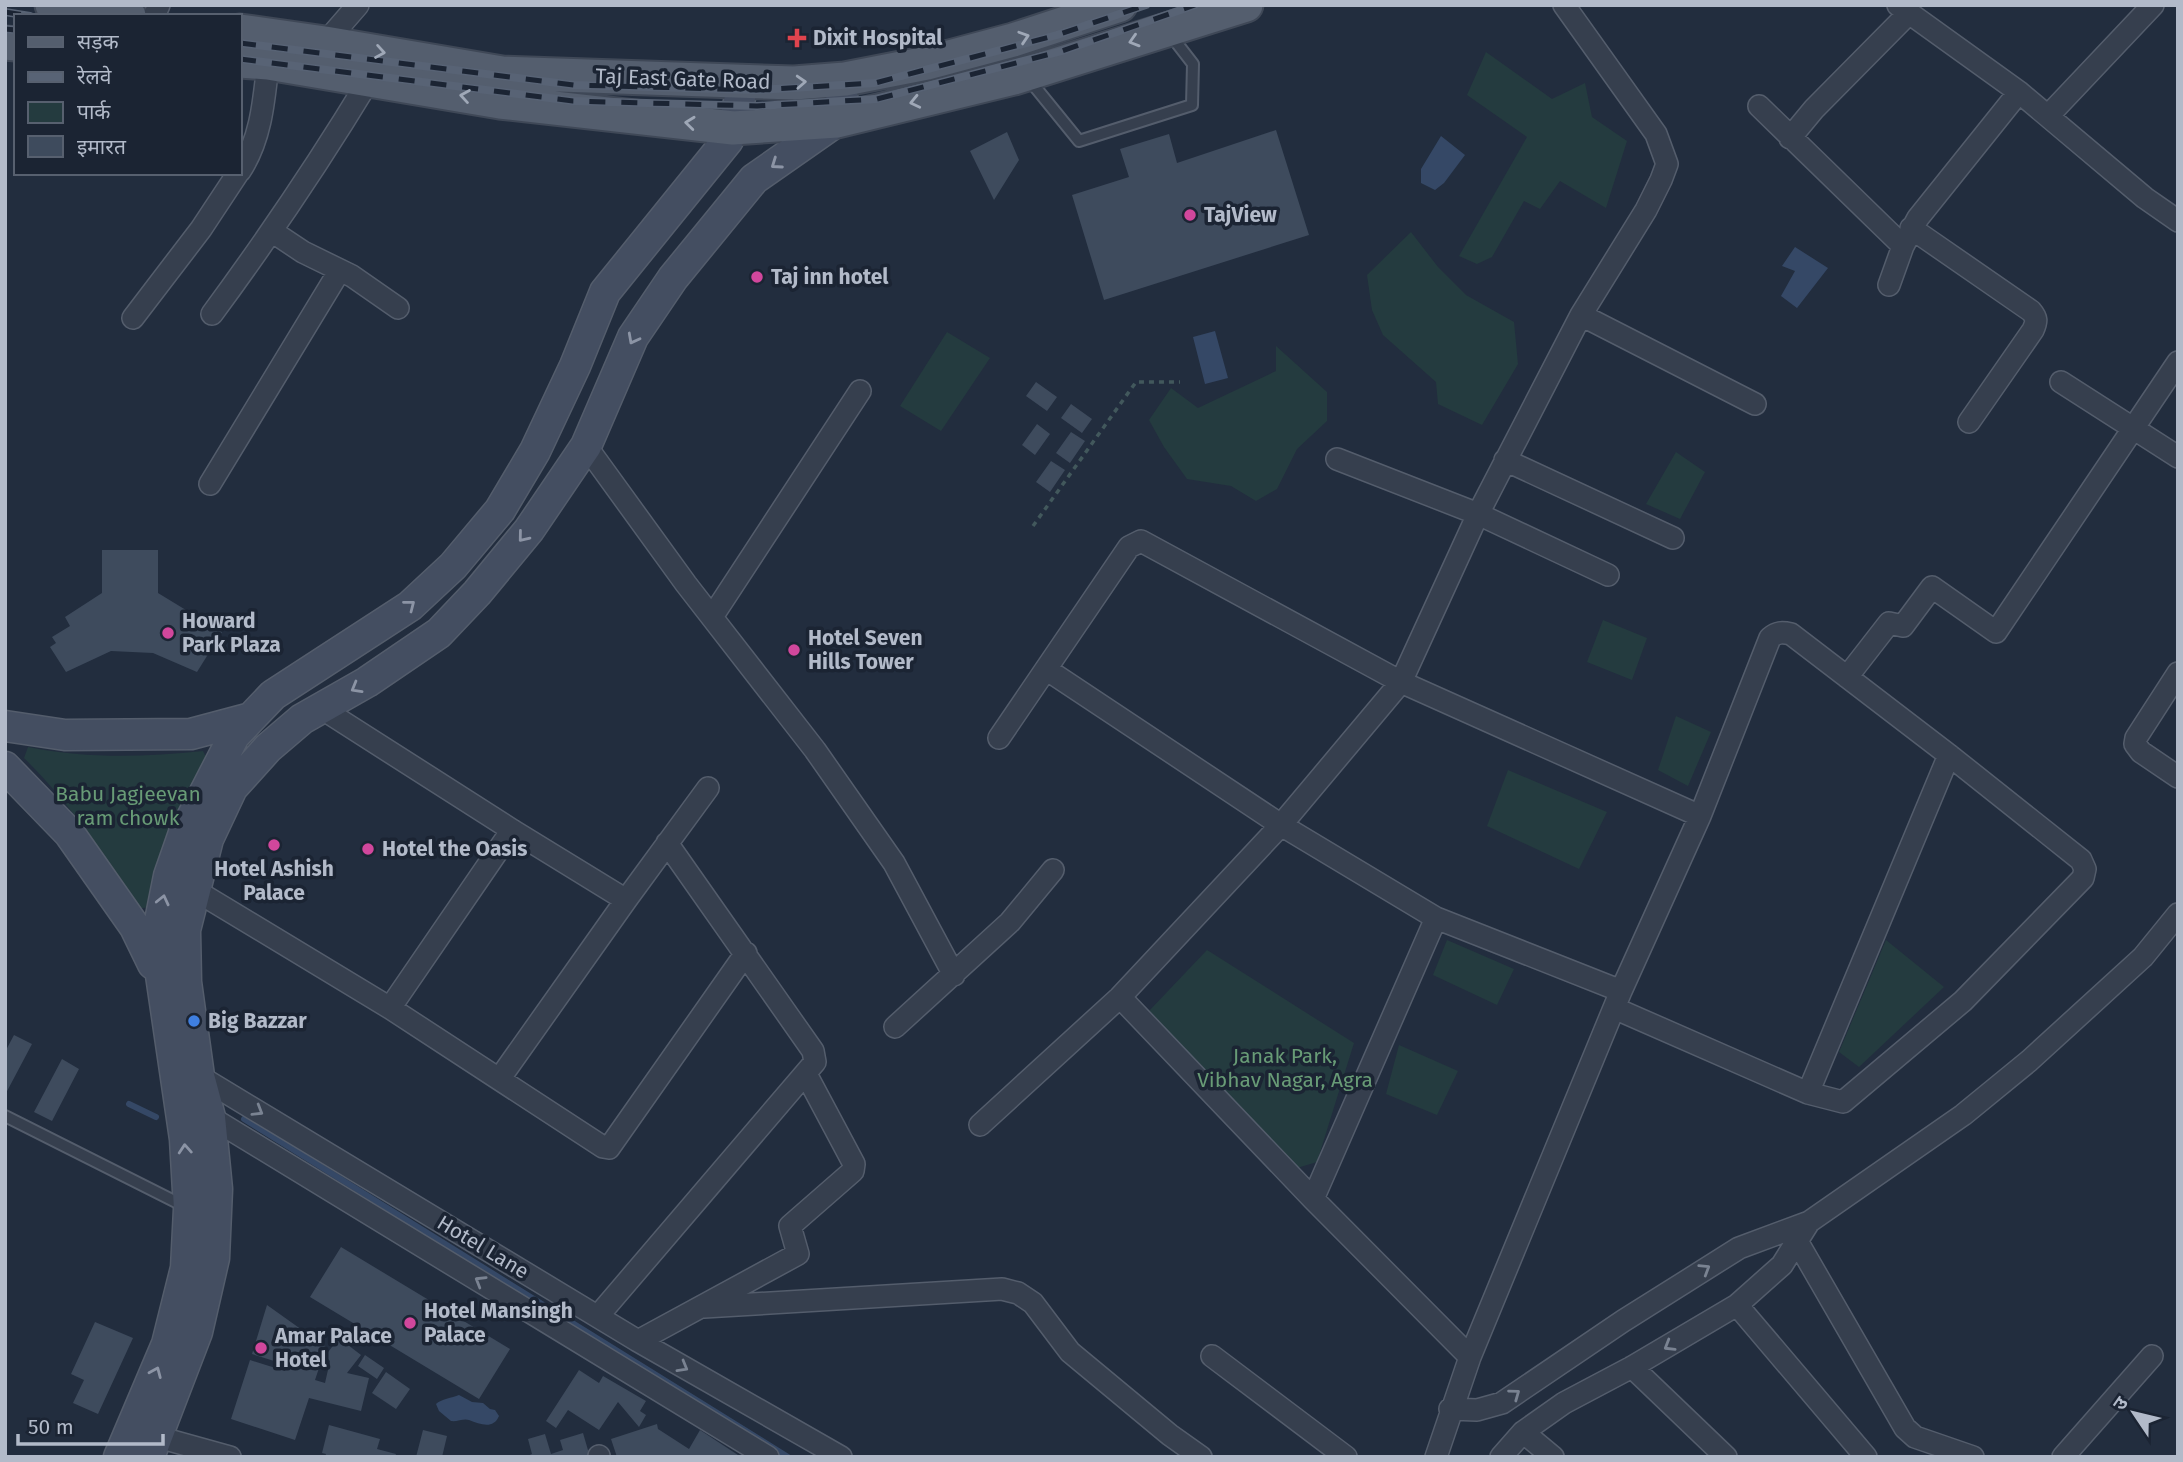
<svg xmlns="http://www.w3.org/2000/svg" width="2183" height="1462" viewBox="0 0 2183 1462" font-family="'Fira Sans','Noto Sans Devanagari',sans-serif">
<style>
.green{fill:#243b3f}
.water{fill:#354866}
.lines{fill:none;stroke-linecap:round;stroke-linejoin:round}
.stream{stroke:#354866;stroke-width:6}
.building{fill:#3e4b5d}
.lane-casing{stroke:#545d6c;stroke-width:14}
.street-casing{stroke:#545d6c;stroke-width:24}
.secondary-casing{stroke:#545d6c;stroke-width:33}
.primary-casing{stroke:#3f4857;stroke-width:37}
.path{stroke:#42585c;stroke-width:3.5;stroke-dasharray:5 5;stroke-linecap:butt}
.lane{stroke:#363f4e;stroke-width:10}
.street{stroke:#363f4e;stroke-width:21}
.secondary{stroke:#444e61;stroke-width:30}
.primary{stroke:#545e6e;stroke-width:33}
.rail-casing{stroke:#586375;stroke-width:8}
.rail{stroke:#1b2433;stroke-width:5;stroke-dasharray:16;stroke-linecap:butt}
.oneway{stroke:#9fa8b7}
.oneway2{stroke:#8c94a5}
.oneway3{stroke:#7a8392}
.health-dot{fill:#e0444e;stroke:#1b2433;stroke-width:2.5}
.hotel-dot{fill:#d1479c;stroke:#1b2433;stroke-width:2.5}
.shop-dot{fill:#3f7fe0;stroke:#1b2433;stroke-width:2.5}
.labels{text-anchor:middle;stroke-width:7;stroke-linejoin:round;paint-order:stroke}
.poi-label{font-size:21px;font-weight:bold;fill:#b2bac9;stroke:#1b2433;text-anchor:start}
.street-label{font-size:21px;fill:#b2bac9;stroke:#1b2433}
.park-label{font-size:21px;fill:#689b76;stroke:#1b2433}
</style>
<rect width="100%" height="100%" fill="#222d3e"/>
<path class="green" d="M1486 52 1552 99 1585 83 1592 117 1627 141 1606 208 1560 181 1540 209 1524 201 1492 257 1477 264 1459 256 1527 137 1467 95Z
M1411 232 1438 267 1466 295 1514 322 1518 364 1482 425 1438 404 1436 382 1383 335 1372 310 1367 275Z
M947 332 990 358 941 431 900 406Z
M1276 346 1327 392V421L1297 449 1277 489 1256 501 1231 486 1187 479 1164 447 1149 420 1171 388 1198 408 1276 371Z
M1676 452 1705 472 1680 519 1646 504Z
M1603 620 1647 638 1632 680 1587 662Z
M1676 716 1711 732 1688 786 1658 770Z
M28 747C87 759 144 757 203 751L208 761 189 790 171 830 150 907 136 909C102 852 71 804 24 758Z
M1508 770 1607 812 1579 869 1487 826Z
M1447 940 1514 969 1497 1005 1433 975Z
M1886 940 1944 987 1859 1067 1839 1052Z
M1207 950 1354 1043 1317 1162 1297 1168 1149 1011Z
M1399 1045 1458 1071 1437 1115 1386 1094Z"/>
<path class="water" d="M1441 136 1465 155 1444 183 1435 190 1421 183V169Z
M1795 247 1828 268 1797 308 1781 296 1795 271 1782 266Z
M1215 331 1228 378 1205 384 1193 337Z
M459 1395 472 1402 483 1403 490 1409 495 1410 499 1416C493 1430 480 1424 469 1420 464 1418 457 1422 451 1421L439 1411 436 1404C441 1399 452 1398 459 1395Z"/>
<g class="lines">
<path class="stream" d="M129 1104 156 1117
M244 1119 788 1457"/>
</g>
<path class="building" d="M1276 130 1309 235 1104 300 1072 195 1129 177 1120 149 1169 134 1177 163Z
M1007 132 1019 160 994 200 970 151Z
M1036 382 1057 397 1047 411 1026 396Z
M1071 404 1092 419 1082 433 1061 418Z
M1037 424 1050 434 1035 455 1022 445Z
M1071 432 1085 441 1070 463 1056 453Z
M1051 461 1065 470 1050 492 1036 482Z
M102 550H158V593L222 632 197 672 153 653 111 651 66 672 50 647 56 643 52 637 70 626 65 617 102 593Z
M14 1035 32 1044 5 1095V1052Z
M62 1059 79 1069 52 1121 34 1112Z
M341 1247 510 1349 479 1399 310 1297Z
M267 1305 326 1347 315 1380 325 1383 330 1361 325 1356 339 1338 361 1355 347 1373 369 1378 361 1411 309 1398 295 1440 231 1419 250 1360 285 1371 287 1365 252 1354Z
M95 1322 133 1338 98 1414 73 1403 84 1380 71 1374Z
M365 1355 384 1368 377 1379 358 1366Z
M579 1370 599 1383 603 1376 646 1401 640 1411 646 1415 639 1427 618 1402 599 1430 568 1410 556 1428 546 1421Z
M386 1372 410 1389 396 1409 372 1393Z
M657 1424 658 1429 689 1449 700 1430 741 1457H617L611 1439Z
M329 1425 380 1439 377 1449 396 1454 395 1457H325L326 1454 322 1453Z
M423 1430 447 1436 442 1457H416Z
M583 1433 590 1457H525L532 1454 528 1439 545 1434 551 1454 563 1450 560 1440Z"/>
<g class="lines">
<g class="lane-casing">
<path id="lane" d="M1027 77 1079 141 1192 105 1193 64 1169 33
M5 1116 184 1206"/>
</g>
<g class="street-casing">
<path id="street" d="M1898 5 2019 92 2145 198 2178 221
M154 16 159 5
M323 49 325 43 358 5
M1759 106 1903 246
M2048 116 2153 5
M1790 138 1814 109 1909 13
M240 171C261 139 264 101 268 63
M1911 228 2031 311C2037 318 2037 321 2033 330L1969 422
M273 232 303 252 352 276 398 308
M1889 285 1903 246 1918 218 2019 92
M212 314C268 238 320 161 369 80
M1581 315 1755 404
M133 318 201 229 238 173
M2061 382 2178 457
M586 446 686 584 815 750 894 863 954 975
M1337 459 1478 514 1581 315 1646 210 1661 180 1667 164 1656 134 1564 5
M1505 460 1673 538
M210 484 340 270
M712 617 860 391
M1046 669 1281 825 1436 918 1621 991
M2178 673 2136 738 2135 744 2141 752 2178 777
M1847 677 1889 623 1903 626 1932 587 1996 632 2178 362
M321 708 512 830 626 900
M999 738 1129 547 1141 541 1401 682 1700 816
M193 889 390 1008 603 1147 609 1148 746 953
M390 1008 512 830
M895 1027 1010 922 1053 870
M199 1076 638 1341 841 1457
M500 1078 626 900 708 788
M1808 1093 1949 755
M210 1117 768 1457
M980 1125 1120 997
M1313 1199 1436 918
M1797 1241 1905 1428 1915 1437 1973 1457
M1737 1305 1866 1457
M704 1307 1002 1289 1018 1293 1033 1303 1070 1352 1170 1435 1201 1457
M598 1316 815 1062 813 1051 667 843
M638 1341 798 1254 790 1226 853 1171 854 1164 806 1074
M1212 1356 1346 1457
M1470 1357 1313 1199 1120 997 1281 825 1401 682 1478 514 1608 575
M1632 1367 1726 1457
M1450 1409 1477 1410 1502 1403 1623 1321 1739 1248 1809 1222 1963 1115 2029 1061 2143 957 2178 914
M1523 1432 1553 1457
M158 1437 230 1457
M599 1456V1457
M1436 1457 1470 1357 1621 991 1700 816 1770 638C1777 632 1782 632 1791 634L1949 755 2081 860 2085 869 2083 878 1963 1001 1843 1102 1808 1093 1614 1008
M1501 1457 1523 1432 1564 1403 1632 1367 1737 1305 1782 1265 1809 1222
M2063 1457 2152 1356"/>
</g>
<g class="secondary-casing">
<path id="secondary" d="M5 726 65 735 191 734 251 718
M5 767 69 833 135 927 153 964
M119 1457 167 1344 186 1268 189 1209 185 1139 156 941 169 876 184 833 234 736 251 718 273 695 410 606 453 566 500 510 535 451 575 366 605 292 728 140 733 128 744 80
M149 1457 197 1332 214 1258 217 1189 210 1117 199 1076 186 982 185 930 208 839 232 788 268 748 302 719 367 682 439 633 477 593 529 530 586 446 633 337 673 278 754 179 837 121 845 79"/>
</g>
<g class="primary-casing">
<path id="primary" d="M52 5 129 16
M240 31 325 43 502 73 794 83 845 79 927 63 1013 40 1120 5
M5 43 16 44
M240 61 268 63 500 102 733 128 837 121 1014 78 1246 5"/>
</g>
<path class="path" d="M1033 526 1136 382H1180"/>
<use href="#lane" class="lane"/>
<use href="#street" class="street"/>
<use href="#secondary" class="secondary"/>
<use href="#primary" class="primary"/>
<g class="rail-casing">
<path id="rail" d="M5 12 30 16
M5 29 16 30
M240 43 574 85 757 90 875 83 1057 35 1146 5
M240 59 573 101 757 106 877 99 1062 51 1195 5"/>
</g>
<use href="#rail" class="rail"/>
</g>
<defs><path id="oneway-chevron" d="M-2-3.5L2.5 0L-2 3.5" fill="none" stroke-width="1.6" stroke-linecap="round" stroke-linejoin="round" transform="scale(1.75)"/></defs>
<g class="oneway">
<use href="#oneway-chevron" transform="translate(1024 37) rotate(-18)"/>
<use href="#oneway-chevron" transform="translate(1134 41) rotate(163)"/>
<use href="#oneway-chevron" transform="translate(380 52) rotate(10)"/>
<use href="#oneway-chevron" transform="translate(801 82) rotate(-3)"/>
<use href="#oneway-chevron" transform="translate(465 96) rotate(-171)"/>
<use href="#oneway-chevron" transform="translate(915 102) rotate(167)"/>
<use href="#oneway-chevron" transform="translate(690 123) rotate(-174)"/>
</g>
<g class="oneway2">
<use href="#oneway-chevron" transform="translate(776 164) rotate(145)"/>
<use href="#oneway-chevron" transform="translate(633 339) rotate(118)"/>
<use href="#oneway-chevron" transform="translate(523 537) rotate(129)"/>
<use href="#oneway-chevron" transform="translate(410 605) rotate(-38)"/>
<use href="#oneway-chevron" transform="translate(356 688) rotate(150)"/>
<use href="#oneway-chevron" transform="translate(163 900) rotate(-77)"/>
<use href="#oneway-chevron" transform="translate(185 1149) rotate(-94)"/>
<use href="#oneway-chevron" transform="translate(156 1372) rotate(-67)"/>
</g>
<g class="oneway3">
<use href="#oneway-chevron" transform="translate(258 1111) rotate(31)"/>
<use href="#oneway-chevron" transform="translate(1705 1269) rotate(-32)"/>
<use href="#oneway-chevron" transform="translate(480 1281) rotate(-149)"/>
<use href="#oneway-chevron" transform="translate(1669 1346) rotate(149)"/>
<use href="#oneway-chevron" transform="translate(683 1367) rotate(30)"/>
<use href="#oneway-chevron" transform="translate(1515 1394) rotate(-36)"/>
</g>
<path class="health-dot" d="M793.5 27.5h7v7h7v7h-7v7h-7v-7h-7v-7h7z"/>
<g class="hotel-dot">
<circle cx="1190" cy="215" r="7"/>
<circle cx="757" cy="277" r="7"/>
<circle cx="168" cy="633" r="7"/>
<circle cx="794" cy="650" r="7"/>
<circle cx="274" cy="845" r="7"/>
<circle cx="368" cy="849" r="7"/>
<circle cx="410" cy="1323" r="7"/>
<circle cx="261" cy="1348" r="7"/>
</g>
<circle class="shop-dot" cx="194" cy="1021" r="7"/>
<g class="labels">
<g class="poi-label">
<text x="813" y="45">Dixit Hospital</text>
<text x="1204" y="222">TajView</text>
<text x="771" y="284">Taj inn hotel</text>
<text x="182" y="628">Howard<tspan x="182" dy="24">Park Plaza</tspan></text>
<text x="808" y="645">Hotel Seven<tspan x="808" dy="24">Hills Tower</tspan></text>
<text x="382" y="856">Hotel the Oasis</text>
<text x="274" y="876" text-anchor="middle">Hotel Ashish<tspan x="274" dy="24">Palace</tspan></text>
<text x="208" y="1028">Big Bazzar</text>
<text x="424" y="1318">Hotel Mansingh<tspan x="424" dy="24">Palace</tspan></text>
<text x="275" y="1343">Amar Palace<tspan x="275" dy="24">Hotel</tspan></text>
</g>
<g class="street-label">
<text transform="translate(683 79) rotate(2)" y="7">Taj East Gate Road</text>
<text transform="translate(483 1247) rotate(31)" y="7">Hotel Lane</text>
</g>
<g class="park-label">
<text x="128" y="801">Babu Jagjeevan<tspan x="128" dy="24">ram chowk</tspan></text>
<text x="1285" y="1063">Janak Park,<tspan x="1285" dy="24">Vibhav Nagar, Agra</tspan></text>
</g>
</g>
<rect width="2183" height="1462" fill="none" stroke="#b2bac9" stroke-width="14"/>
<rect x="14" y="14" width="228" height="161" fill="#1b2433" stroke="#57606f" stroke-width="2"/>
<rect x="28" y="37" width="35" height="10" fill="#545e6e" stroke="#57606f" stroke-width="2"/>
<text x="77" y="49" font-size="21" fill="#b2bac9">सड़क</text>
<rect x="28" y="72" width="35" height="10" fill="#586375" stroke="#57606f" stroke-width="2"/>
<text x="77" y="84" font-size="21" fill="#b2bac9">रेलवे</text>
<rect x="28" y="102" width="35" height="21" fill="#243b3f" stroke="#57606f" stroke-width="2"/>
<text x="77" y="119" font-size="21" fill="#b2bac9">पार्क</text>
<rect x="28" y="136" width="35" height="21" fill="#3e4b5d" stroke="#57606f" stroke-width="2"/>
<text x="77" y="154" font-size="21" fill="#b2bac9">इमारत</text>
<g transform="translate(2134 1413) rotate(305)" stroke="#1b2433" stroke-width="5" paint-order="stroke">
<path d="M0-5L12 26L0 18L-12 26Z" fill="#b2bac9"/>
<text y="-10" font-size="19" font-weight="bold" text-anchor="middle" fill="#b2bac9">उ</text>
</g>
<path d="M18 1434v10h145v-10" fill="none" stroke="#b2bac9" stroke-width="3.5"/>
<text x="28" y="1434" font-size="21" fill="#b2bac9" stroke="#1b2433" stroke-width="5" paint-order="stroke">50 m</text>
</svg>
